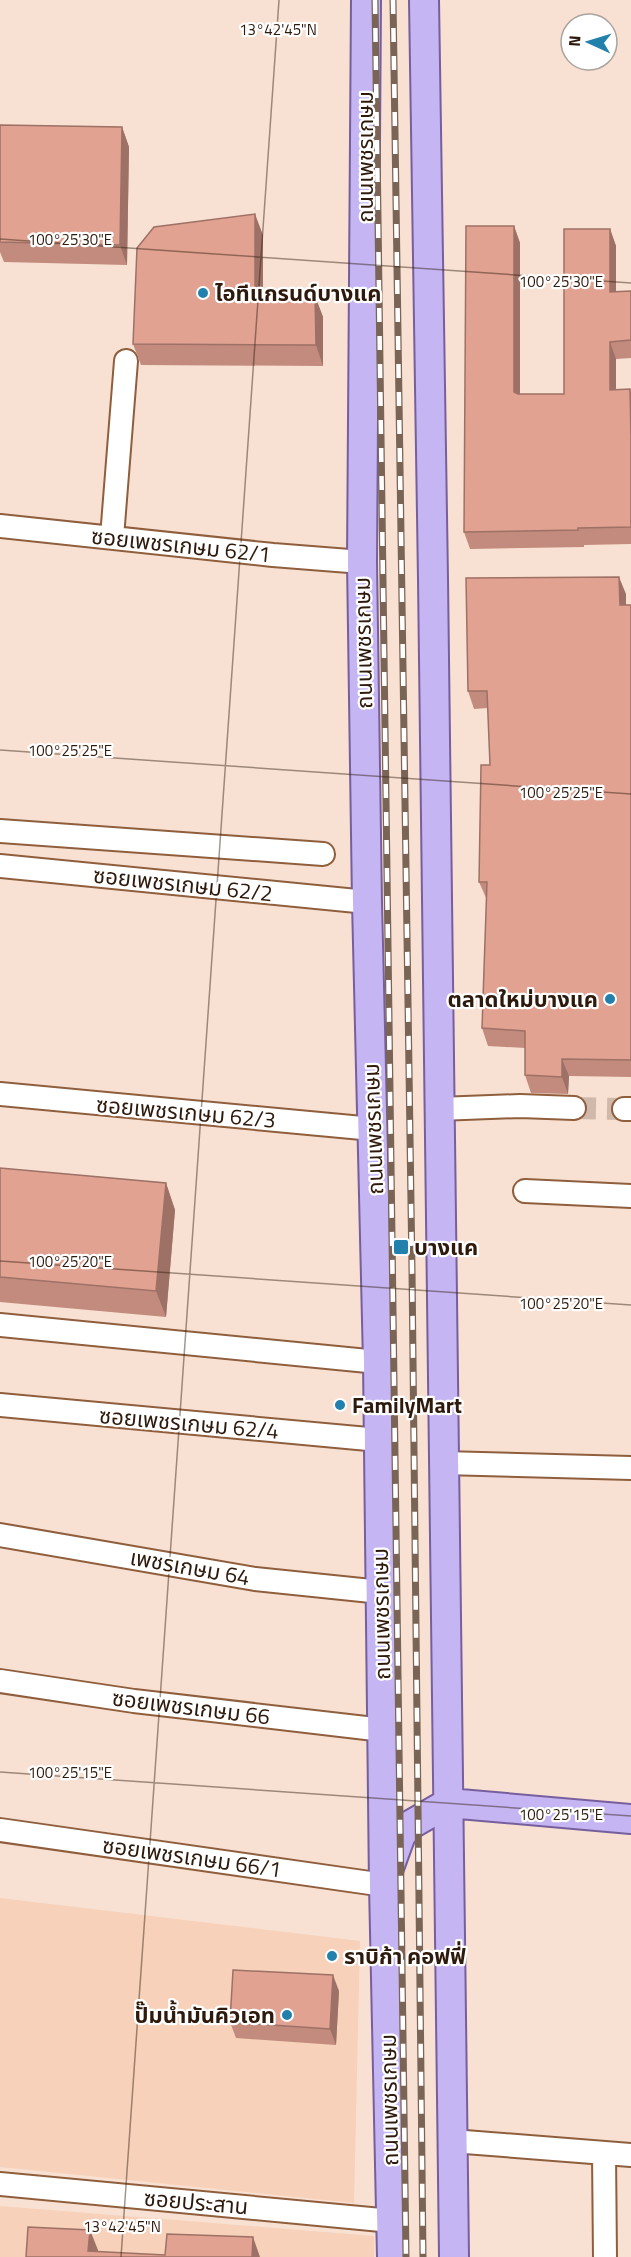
<svg xmlns="http://www.w3.org/2000/svg" width="631" height="2257" viewBox="0 0 631 2257" font-family="'Titillium Web','Noto Sans Thai',sans-serif">
<style>
.built{fill:#f7d1b9}
.lines{fill:none;stroke-linecap:round;stroke-linejoin:round}
.minor-tunnel{stroke:#d0b9aa;stroke-width:22;stroke-dasharray:22 11;stroke-linecap:butt}
.minor-casing{stroke:#8f5e3d;stroke-width:26}
.major-casing{stroke:#775f9d;stroke-width:32}
.minor{stroke:#fff;stroke-width:22}
.major{stroke:#c5b5f3;stroke-width:28}
.rail-casing{stroke:#796455;stroke-width:7}
.rail{stroke:#fff;stroke-width:4.5;stroke-dasharray:14;stroke-linecap:butt}
.wall{fill:#c28b7e}
.shaded-wall{fill:#9e7166}
.building{fill:#e1a292;stroke:#9e7166;stroke-width:1.5}
.ticks{fill:none;stroke:#2e1a0c;stroke-width:1.5;stroke-opacity:0.45}
.poi-dot{fill:#2280ad;stroke:#fff;stroke-width:2}
.labels{text-anchor:middle;stroke-width:4.5;stroke-linejoin:round;paint-order:stroke}
.street-label{font-size:22px;fill:#2e1a0c;stroke:#fff}
.poi-label{font-size:22px;font-weight:bold;fill:#2e1a0c;stroke:#fff;text-anchor:start}
.ticks-label{font-size:15px;text-anchor:middle;fill:#2e1a0c;stroke:#fff;stroke-width:4.5;stroke-linejoin:round;paint-order:stroke}
</style>
<rect width="100%" height="100%" fill="#f8e1d2"/>
<path class="built" d="M0 1898 360 1941 354 2203 0 2167Z
M0 2206 374 2236V2257H0Z"/>
<g class="lines">
<path class="minor-tunnel" d="M574 1108 624 1109"/>
<g class="minor-casing">
<path id="minor" d="M0 526 273 555 362 562
M112 537 126 361
M0 831 323 854
M0 866 367 902
M0 1094 373 1129
M438 1109 520 1106 574 1108
M624 1109H631
M525 1191 631 1196
M0 1325 378 1362
M0 1405 379 1440
M443 1463 631 1468
M0 1535 255 1579 381 1592
M0 1681 134 1701 383 1730
M0 1830 384 1885
M452 2141 631 2155
M604 2153 605 2257
M0 2184 392 2221"/>
</g>
<g class="major-casing">
<path id="major" d="M366 0 362 562 367 902 378 1362 384 1885 392 2257
M424 0 433 579 454 2257
M389 1868 401 1835 410 1825 448 1803 631 1819"/>
</g>
<use href="#minor" class="minor"/>
<use href="#major" class="major"/>
<g class="rail-casing">
<path id="rail" d="M375 0 406 2257
M393 0 412 1270 423 2257"/>
</g>
<use href="#rail" class="rail"/>
</g>
<path class="wall" d="M0 125 122 127 129 147 127 265 4 262 0 252Z
M514 226 520 243V394H564L610 229 616 246V292L631 291V358L616 359V390L630 389 631 393V544L584 545V547L470 549 464 532Z
M263 235V297L315 296 323 317V366L141 365 133 344Z
M626 594V605H631V1077L569 1076 568 1094 531 1093 525 1075V1048L488 1046 482 1028 487 900 479 882 490 765 488 708 474 709 468 691Z
M0 1168 166 1183 175 1210 166 1317 0 1302Z
M339 1991 336 2045 236 2038 230 2022Z"/>
<path class="shaded-wall" d="M122 127 129 147 127 265 120 245Z
M255 214 263 235V318L255 297Z
M514 226 520 243V409L514 392Z
M610 229 616 246V309L610 292Z
M315 296 323 317V366L316 345Z
M610 342 616 359V407L610 390Z
M630 389 631 393V437Z
M619 577 626 594V623L620 605Z
M562 1059 569 1076 568 1094 562 1077Z
M166 1183 175 1210 166 1317 156 1291Z
M333 1975 339 1991 336 2045 330 2029Z
M90 2230 98 2250 97 2257 88 2251Z
M253 2237 260 2257H252Z"/>
<path class="building" d="M0 125 122 127 120 245 0 242Z
M255 214V297L315 296 316 345 133 344 137 248 154 227Z
M466 226H514V392L518 394H564V229H610V292L631 291V340L610 342V390L630 389 631 437V527L578 528V530L464 532Z
M619 577 620 605H631V1060L562 1059V1077L525 1075V1031L482 1028 487 882H479L481 765H490L487 691H468L466 578Z
M0 1168 166 1183 156 1291 0 1277Z
M233 1970 333 1975 330 2029 230 2022Z
M28 2227 90 2230 88 2251 165 2255 167 2234 253 2237 252 2257H26Z"/>
<path class="ticks" d="M0 239 631 283M0 750 631 794M0 1261 631 1305M0 1772 631 1816M121 2257 279 0"/>
<g class="poi-dot">
<circle cx="203" cy="293" r="6"/>
<circle cx="610" cy="999" r="6"/>
<rect x="393" y="1239" width="16" height="16" rx="3"/>
<circle cx="340" cy="1405" r="6"/>
<circle cx="332" cy="1956" r="6"/>
<circle cx="287" cy="2015" r="6"/>
</g>
<g class="labels">
<g class="street-label">
<text transform="translate(365 157) rotate(-90)" y="8">ถนนเพชรเกษม</text>
<text transform="translate(181 545) rotate(6)" y="8">ซอยเพชรเกษม 62/1</text>
<text transform="translate(363 643) rotate(-91)" y="8">ถนนเพชรเกษม</text>
<text transform="translate(183 884) rotate(6)" y="8">ซอยเพชรเกษม 62/2</text>
<text transform="translate(186 1112) rotate(5)" y="8">ซอยเพชรเกษม 62/3</text>
<text transform="translate(373 1129) rotate(-92)" y="8">ถนนเพชรเกษม</text>
<text transform="translate(189 1423) rotate(5)" y="8">ซอยเพชรเกษม 62/4</text>
<text transform="translate(190 1567) rotate(10)" y="8">เพชรเกษม 64</text>
<text transform="translate(381 1614) rotate(-91)" y="8">ถนนเพชรเกษม</text>
<text transform="translate(191 1707) rotate(7)" y="8">ซอยเพชรเกษม 66</text>
<text transform="translate(192 1857) rotate(8)" y="8">ซอยเพชรเกษม 66/1</text>
<text transform="translate(389 2100) rotate(-91)" y="8">ถนนเพชรเกษม</text>
<text transform="translate(196 2202) rotate(5)" y="8">ซอยประสาน</text>
</g>
<g class="poi-label">
<text x="215" y="301">ไอทีแกรนด์บางแค</text>
<text x="598" y="1007" text-anchor="end">ตลาดใหม่บางแค</text>
<text x="414" y="1255">บางแค</text>
<text x="352" y="1413">FamilyMart</text>
<text x="344" y="1964">ราบิก้า คอฟฟี่</text>
<text x="275" y="2023" text-anchor="end">ปั๊มน้ำมันคิวเอท</text>
</g>
</g>
<g class="ticks-label">
<text x="278" y="35">13°42'45"N</text>
<text x="70" y="245">100°25'30"E</text>
<text x="561" y="287">100°25'30"E</text>
<text x="70" y="756">100°25'25"E</text>
<text x="561" y="798">100°25'25"E</text>
<text x="70" y="1267">100°25'20"E</text>
<text x="561" y="1309">100°25'20"E</text>
<text x="70" y="1778">100°25'15"E</text>
<text x="561" y="1820">100°25'15"E</text>
<text x="122" y="2232">13°42'45"N</text>
</g>
<g transform="translate(589 42) rotate(274)"><circle r="28" fill="#ffffff" stroke="#aba39e" stroke-width="1.5"/>
<path d="M0-4.5L10 22L0 15L-10 22Z" fill="#2280ad"/>
<text y="-9" font-size="16" font-weight="bold" text-anchor="middle" fill="#2e1a0c">N</text>
</g>
</svg>
